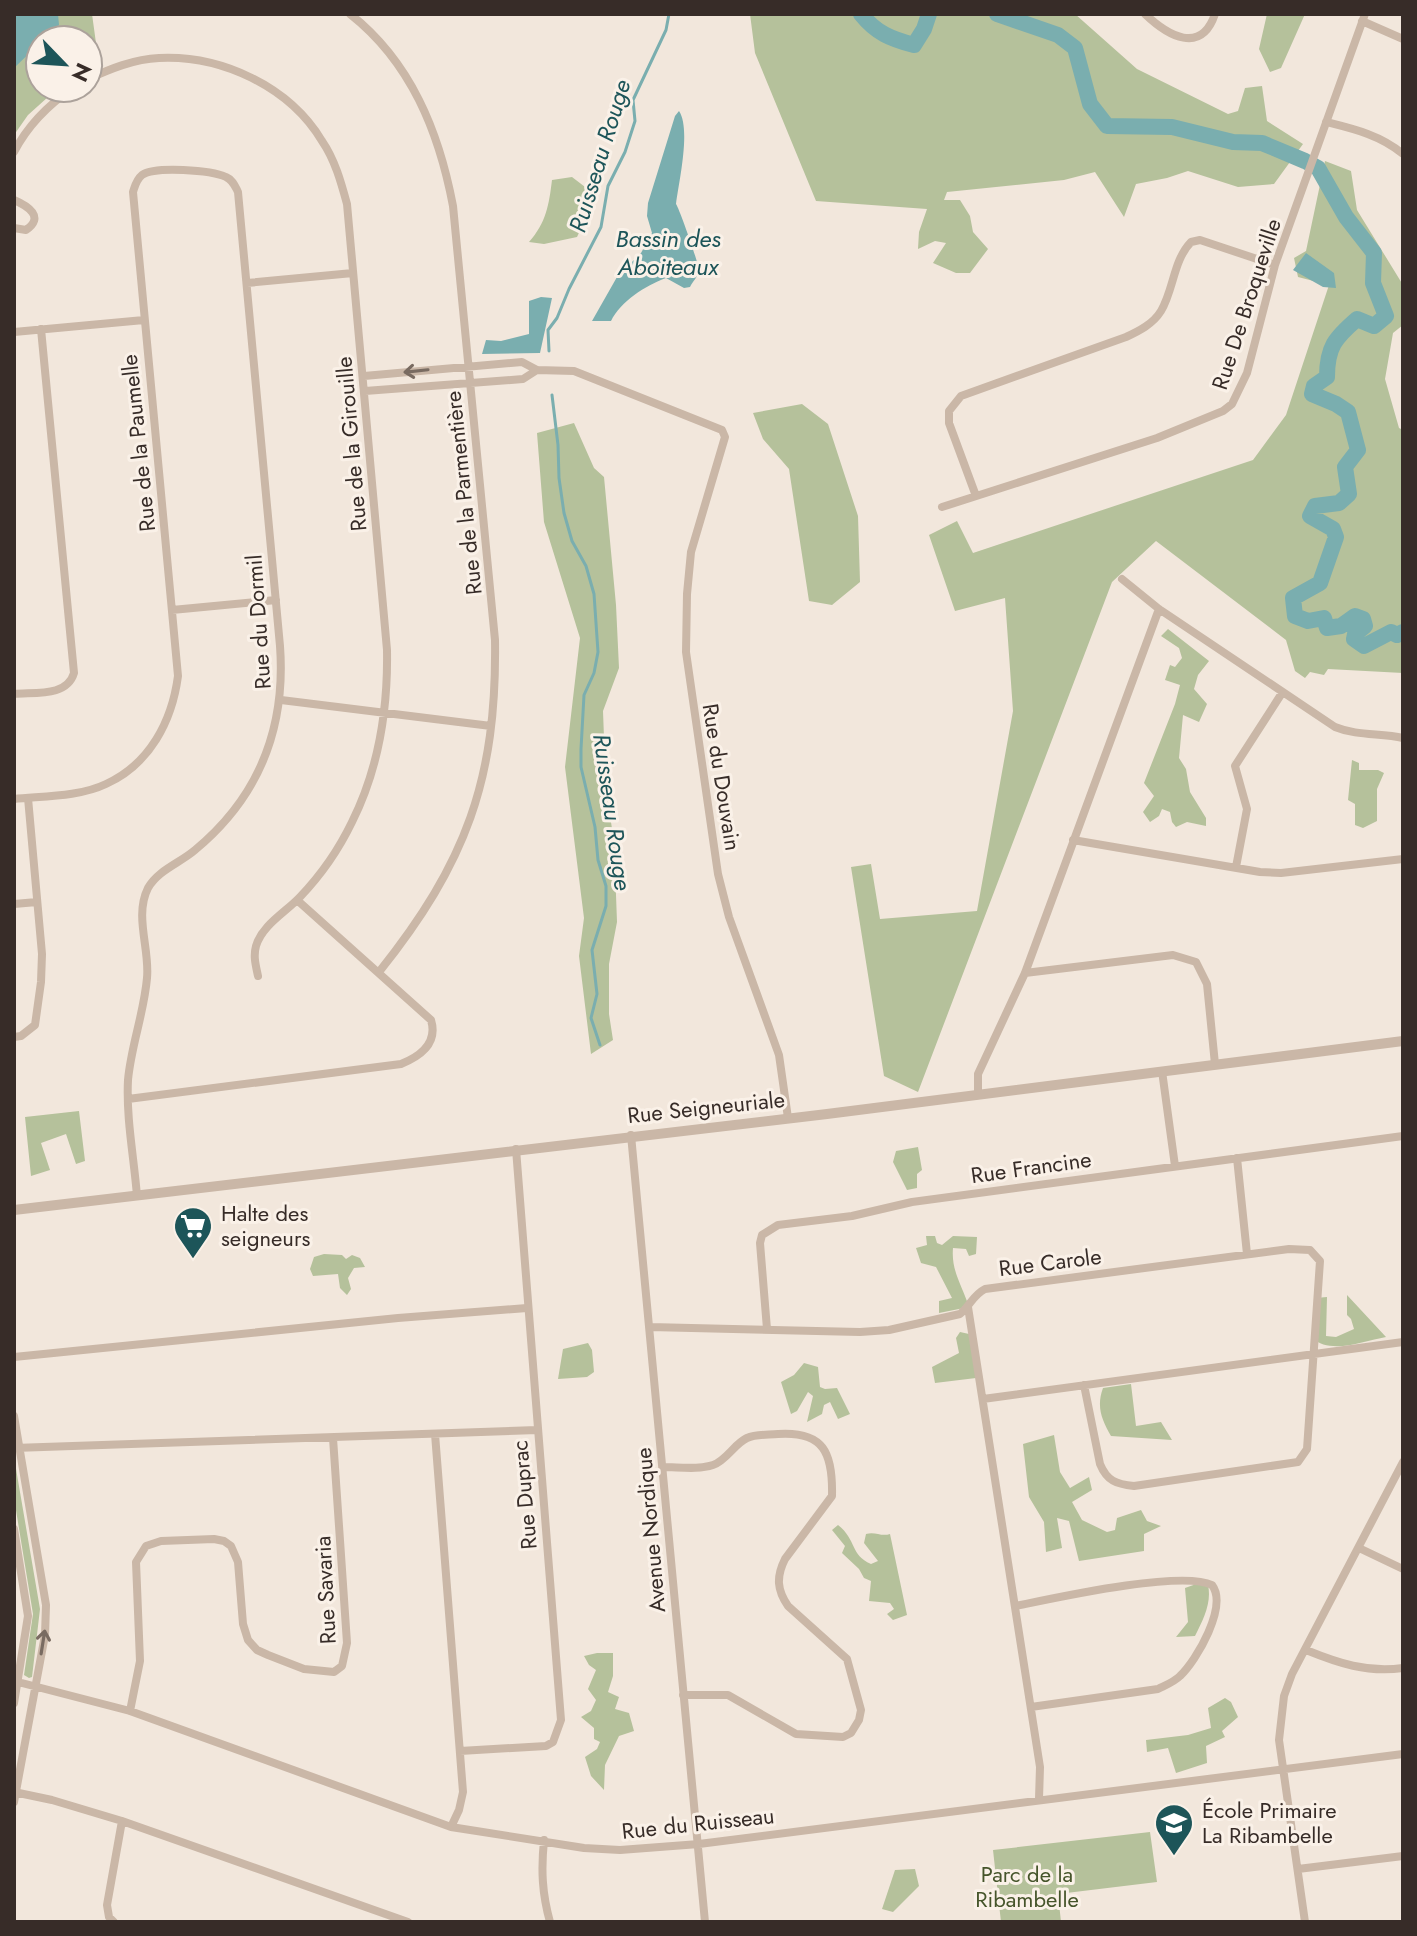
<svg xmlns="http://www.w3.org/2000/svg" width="1417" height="1936" viewBox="0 0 1417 1936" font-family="Jost,sans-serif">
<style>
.green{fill:#b5c19b}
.water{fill:#7aaeaf}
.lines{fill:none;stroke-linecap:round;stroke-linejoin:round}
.stream{stroke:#7aaeaf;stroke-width:3}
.river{stroke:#7aaeaf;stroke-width:16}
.minor{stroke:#cab7a7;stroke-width:8}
.tertiary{stroke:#cab7a7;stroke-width:10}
.oneway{stroke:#796b61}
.labels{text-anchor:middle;stroke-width:6;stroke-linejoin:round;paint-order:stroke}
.street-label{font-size:22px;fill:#372c28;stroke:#faf1e8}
.poi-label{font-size:22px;fill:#372c28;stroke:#faf1e8;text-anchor:start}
.park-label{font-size:22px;fill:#46552b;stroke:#faf1e8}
.water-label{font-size:24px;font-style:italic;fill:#1d5559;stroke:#faf1e8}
</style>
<rect width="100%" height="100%" fill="#f2e7dc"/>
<path class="green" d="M14 14H92L99 65 88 70V40H40V88H58L28 115 14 135Z
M750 14H1075L1137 69 1228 114 1238 111 1245 88 1262 86 1267 121 1303 144 1274 184 1238 187 1188 171 1167 178 1136 184 1124 217 1095 172 1064 180 947 192 944 200H960L970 216 973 232 988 249 970 273H956L933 263 946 243 935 241 918 249 919 232 927 209 816 201 755 53Z
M1267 14H1305L1281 68 1270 72 1259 49Z
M1325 161 1351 171 1357 210 1403 285V325L1393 333 1385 379 1399 428 1403 430V673L1328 669 1324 675 1310 672 1305 678 1295 671 1286 640 1156 541 1112 582 918 1092 884 1076 851 867 871 864 880 919 977 911 1013 711 1005 598 955 611 929 535 957 521 973 553 1253 460 1286 415 1329 285 1298 277 1294 258 1306 251Z
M572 177 589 190 586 218 577 237 544 244 529 242C546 223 549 205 552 180Z
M802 404 828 424 858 516 860 582 832 605 809 601 789 469 763 439 753 413Z
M574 423 594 468 604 477 616 605 619 668 603 711 606 791 614 841 617 922 609 964V1014L613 1040 591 1054 579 956 584 918 565 767 580 638 544 522 537 433Z
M1168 629 1209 661 1198 675 1194 689 1207 704 1199 722 1183 715 1179 758 1186 769 1190 792 1206 818V826L1187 822 1176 827 1172 822 1170 812 1162 809 1159 816 1150 822 1143 812 1154 796 1144 783 1175 704 1180 685 1165 680 1170 665 1175 667 1182 658 1179 648 1161 636Z
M1352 760 1359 763V770H1378L1384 773 1377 789V821L1363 828 1355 825V804L1348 800Z
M79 1111 85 1161 76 1164 66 1134 41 1143 50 1170 31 1176 25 1117Z
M918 1147 922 1170 917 1174V1188L907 1190 893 1162 896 1151Z
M926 1236H935L937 1243 942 1245 953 1236 977 1237 976 1254 969 1256 966 1249 953 1248C951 1271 962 1285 969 1307L939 1313V1301L952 1298 936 1267 921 1263 916 1248 927 1245Z
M324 1254 342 1255 346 1259 352 1255 360 1258 365 1267 354 1268 348 1278 351 1289 347 1295 340 1288 338 1274 313 1276 310 1269 314 1257Z
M1347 1295 1386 1337C1363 1341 1331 1355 1312 1338L1316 1298 1327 1297 1326 1336 1336 1337 1354 1329 1351 1319 1347 1315Z
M960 1332 969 1334 976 1378 935 1383 932 1367 959 1353 956 1338Z
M588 1343 592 1350 594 1372 587 1377 558 1379 563 1349Z
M804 1363 818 1367 820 1387 825 1389 837 1388 850 1414 838 1419 830 1402 824 1405 822 1414 807 1422 813 1396 808 1392 797 1411 791 1414 781 1382 794 1375Z
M1131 1384 1136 1426 1161 1422 1172 1440 1111 1436C1102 1420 1096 1407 1103 1388Z
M1054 1435 1060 1472 1070 1488 1089 1477 1092 1490 1072 1502 1082 1520 1107 1532 1115 1530 1117 1518 1141 1510 1147 1521 1161 1526 1144 1534V1551L1079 1561 1069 1521 1057 1518 1062 1548 1046 1552 1044 1522 1029 1497 1023 1444Z
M14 1457 40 1609 32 1677 29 1678 24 1675 33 1614 14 1498Z
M838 1525C857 1540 850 1555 871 1564L878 1561 864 1543 866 1534C875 1531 881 1537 890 1534L907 1615 893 1620 887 1614 894 1609 890 1603 869 1601 871 1581 864 1578 859 1569 842 1553 845 1546 832 1530Z
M1199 1583 1208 1585C1212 1603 1203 1620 1195 1636L1176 1637 1188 1622 1185 1588Z
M597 1653H613V1676L608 1692 619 1697 615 1709 629 1713 634 1731 619 1736 605 1765 604 1790 591 1776 585 1757 597 1749 600 1742 594 1739V1728L581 1717 591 1711 596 1700 588 1689 596 1670 589 1665 584 1656Z
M1225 1698 1231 1702 1238 1717 1222 1731 1225 1737 1206 1746 1207 1763 1176 1773 1168 1748 1147 1752 1146 1740 1188 1735 1211 1728 1208 1708Z
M1150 1832 1157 1882 1058 1894 1061 1922H1001L993 1850Z
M915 1869 919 1886 893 1912 882 1909 895 1870Z"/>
<path class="water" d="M14 14H58L59 25 43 40H40V43L14 68Z
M679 111C691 129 679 181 676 204 680 210 699 265 699 270 698 277 693 281 690 287L684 288 666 278C645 286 621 301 611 321H592L617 277 641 253 652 233 647 216 648 203 675 116Z
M1306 253 1334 273 1336 288 1323 287 1293 270Z
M541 297 552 298 540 353 482 354 486 340 501 341 529 334V301Z"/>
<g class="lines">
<path class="stream" d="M549 351 548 330 557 318 569 289 601 227 608 186 625 152 635 121 633 100 666 30 669 14
M552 395 558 445 559 478 564 513 572 541 586 566 594 594 598 652 594 673 584 695 581 749V767L595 827 598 860 606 886V906L592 950 597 994 591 1018 600 1045"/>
<path class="river" d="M861 14C876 33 891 39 914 45L924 29 929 14
M997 14 1058 35 1075 48 1090 104 1107 126 1172 127 1233 142 1262 143 1305 161 1318 168 1346 217 1374 253 1373 283 1386 316 1374 326 1357 319C1335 338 1327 347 1327 377L1314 386 1312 394 1336 404 1348 412 1358 450 1345 467 1349 494 1339 503 1315 506 1310 516 1333 529 1336 537 1320 583 1293 598 1295 616 1308 621 1324 618 1327 628 1341 626 1355 616 1363 619 1365 626 1355 634 1354 639 1364 646 1391 632 1397 635 1403 632"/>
<path class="minor" d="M350 14C411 62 439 132 453 206L495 640C497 780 466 863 379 972
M1145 14C1168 36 1201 55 1215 14
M1362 21 1403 39
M88 79C110 69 134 59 159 58 221 55 289 86 322 141 335 160 341 182 347 204L387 650C388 710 379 768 352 822 339 849 321 875 300 897 286 912 262 925 256 946 253 957 256 966 258 976
M1326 122C1354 129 1380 135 1403 154
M14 152C28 125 48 105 73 88
M14 200C28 206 45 217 26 230L14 228
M247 283 353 273
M14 332 144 320
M364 376 522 362 537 370 574 371 722 430 725 437 691 552 687 594 686 652 718 874 729 917 779 1055 788 1118
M365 391 523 379 537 370
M976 496 949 423V411L961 396 1126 337C1139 331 1153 324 1161 311 1174 289 1173 261 1191 242L1200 240 1275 265
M942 507 1157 438 1223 411 1232 404 1247 373 1275 265 1365 14
M1122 579 1159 609 1335 727C1357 736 1380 733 1403 738
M172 610 276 600
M14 694C35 692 67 697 74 673L41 329
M281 700 491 726
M14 799C43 796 79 797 106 784 150 764 172 721 178 676L133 192C135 186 136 180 142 175 155 166 211 170 226 177 233 180 235 186 238 192L280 646C286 728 259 797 195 850 180 863 158 870 148 888 134 916 150 949 147 978 144 1013 131 1046 128 1080 126 1118 134 1158 137 1196
M1073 840 1260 872 1281 873 1403 859
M1236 867 1247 809 1235 766 1282 693
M14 904 37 902
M1025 973 1173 955 1196 962 1207 984 1215 1064
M14 1037 21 1036 35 1025 41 982 42 954 28 798
M1162 1071 1175 1166
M978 1095V1074L1025 973 1159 609
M128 1099 401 1064C421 1056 438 1043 431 1020L297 900
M631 1135 705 1922
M1237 1158 1247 1254
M968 1307 1040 1767 1039 1799
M650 1327 860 1332 889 1330 960 1314C970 1306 973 1295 985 1289L1289 1249 1310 1250 1320 1261 1307 1449 1298 1462 1134 1486C1116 1484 1107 1481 1100 1464L1084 1385
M767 1329 760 1243 762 1235 778 1225 852 1216 912 1202 1403 1136
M14 1357 398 1318 527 1308
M983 1399 1403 1342
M14 1416 46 1605 45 1635 14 1802
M435 1434 463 1792 459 1810 451 1827
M14 1448 537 1430
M663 1467C679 1467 698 1470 713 1465 727 1460 734 1444 747 1438 756 1434 768 1435 778 1434 824 1431 833 1453 832 1496L785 1559C776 1577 777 1590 788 1606L847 1659 861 1710 859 1720 851 1733 843 1737 796 1734 728 1695H683
M14 1529 28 1616 14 1703
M1359 1548 1403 1569
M1016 1606C1055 1598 1181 1570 1212 1585 1228 1606 1197 1660 1180 1676 1174 1682 1166 1685 1158 1689L1031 1707
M1306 1650C1338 1663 1367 1673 1403 1668
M18 1682 130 1711 451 1827 584 1848 620 1850 699 1844 1403 1754
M130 1711 140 1661 136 1562 146 1546 161 1541 214 1539 224 1541 231 1546 238 1562 243 1624 248 1640 257 1650 268 1655 304 1669 334 1672 342 1666 347 1643 333 1438
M460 1751 546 1746 553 1742 561 1720 516 1149
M14 1792 52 1800 122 1821 408 1922
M544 1840C541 1870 542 1893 550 1922
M1298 1869 1403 1856
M114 1922 109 1917 107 1905 122 1821
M1305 1922 1279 1740 1284 1696 1292 1674 1403 1462"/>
<path class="tertiary" d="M14 1210 827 1114 1403 1041"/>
</g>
<defs><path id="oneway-shaft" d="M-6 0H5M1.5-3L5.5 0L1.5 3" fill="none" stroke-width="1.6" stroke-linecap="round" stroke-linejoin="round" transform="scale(2)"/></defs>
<g class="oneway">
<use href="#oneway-shaft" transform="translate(416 371) rotate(174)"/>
<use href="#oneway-shaft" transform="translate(43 1642) rotate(-81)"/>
</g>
<defs>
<g id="supermarket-pin" transform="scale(2)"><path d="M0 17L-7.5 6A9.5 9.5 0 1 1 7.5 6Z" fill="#1d5559" stroke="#faf1e8"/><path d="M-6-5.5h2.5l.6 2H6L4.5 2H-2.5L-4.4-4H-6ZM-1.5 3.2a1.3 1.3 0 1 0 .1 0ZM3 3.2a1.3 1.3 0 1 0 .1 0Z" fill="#fff"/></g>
<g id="school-pin" transform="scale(2)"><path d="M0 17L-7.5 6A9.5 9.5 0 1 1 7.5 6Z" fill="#1d5559" stroke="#faf1e8"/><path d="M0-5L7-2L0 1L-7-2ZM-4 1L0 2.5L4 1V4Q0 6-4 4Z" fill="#fff"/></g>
</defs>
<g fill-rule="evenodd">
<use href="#supermarket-pin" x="193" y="1226"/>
<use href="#school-pin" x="1174" y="1823"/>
</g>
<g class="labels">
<g class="street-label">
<text transform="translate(1246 304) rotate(-72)" y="8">Rue De Broqueville</text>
<text transform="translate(138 443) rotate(-96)" y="8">Rue de la Paumelle</text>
<text transform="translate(351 444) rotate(-95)" y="8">Rue de la Girouille</text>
<text transform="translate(463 493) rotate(-96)" y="8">Rue de la Parmentière</text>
<text transform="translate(258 622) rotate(-94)" y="8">Rue du Dormil</text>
<text transform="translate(722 777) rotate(81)" y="8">Rue du Douvain</text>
<text transform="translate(706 1107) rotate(-6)" y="8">Rue Seigneuriale</text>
<text transform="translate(1031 1167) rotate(-8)" y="8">Rue Francine</text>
<text transform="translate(1050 1262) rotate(-7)" y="8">Rue Carole</text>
<text transform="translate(524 1495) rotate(-95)" y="8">Rue Duprac</text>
<text transform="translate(650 1530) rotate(-95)" y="8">Avenue Nordique</text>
<text transform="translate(325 1590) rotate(-93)" y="8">Rue Savaria</text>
<text transform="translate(698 1823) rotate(-6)" y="8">Rue du Ruisseau</text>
</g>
<g class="poi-label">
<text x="221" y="1221">Halte des<tspan x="221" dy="25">seigneurs</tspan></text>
<text x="1202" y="1818">École Primaire<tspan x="1202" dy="25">La Ribambelle</tspan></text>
</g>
<g class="park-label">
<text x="1027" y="1882">Parc de la<tspan x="1027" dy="25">Ribambelle</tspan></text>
</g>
<g class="water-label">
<text transform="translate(600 156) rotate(-73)" y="8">Ruisseau Rouge</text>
<text x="668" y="247">Bassin des<tspan x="668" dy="28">Aboiteaux</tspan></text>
<text transform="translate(612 812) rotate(82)" y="8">Ruisseau Rouge</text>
</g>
</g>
<rect width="1417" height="1936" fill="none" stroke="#372c28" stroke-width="32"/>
<g transform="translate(64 64) rotate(115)"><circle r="38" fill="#faf1e8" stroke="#aca29b" stroke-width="2"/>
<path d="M0-6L14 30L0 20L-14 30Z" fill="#1d5559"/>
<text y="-12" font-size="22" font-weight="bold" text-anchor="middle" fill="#372c28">N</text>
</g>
</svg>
